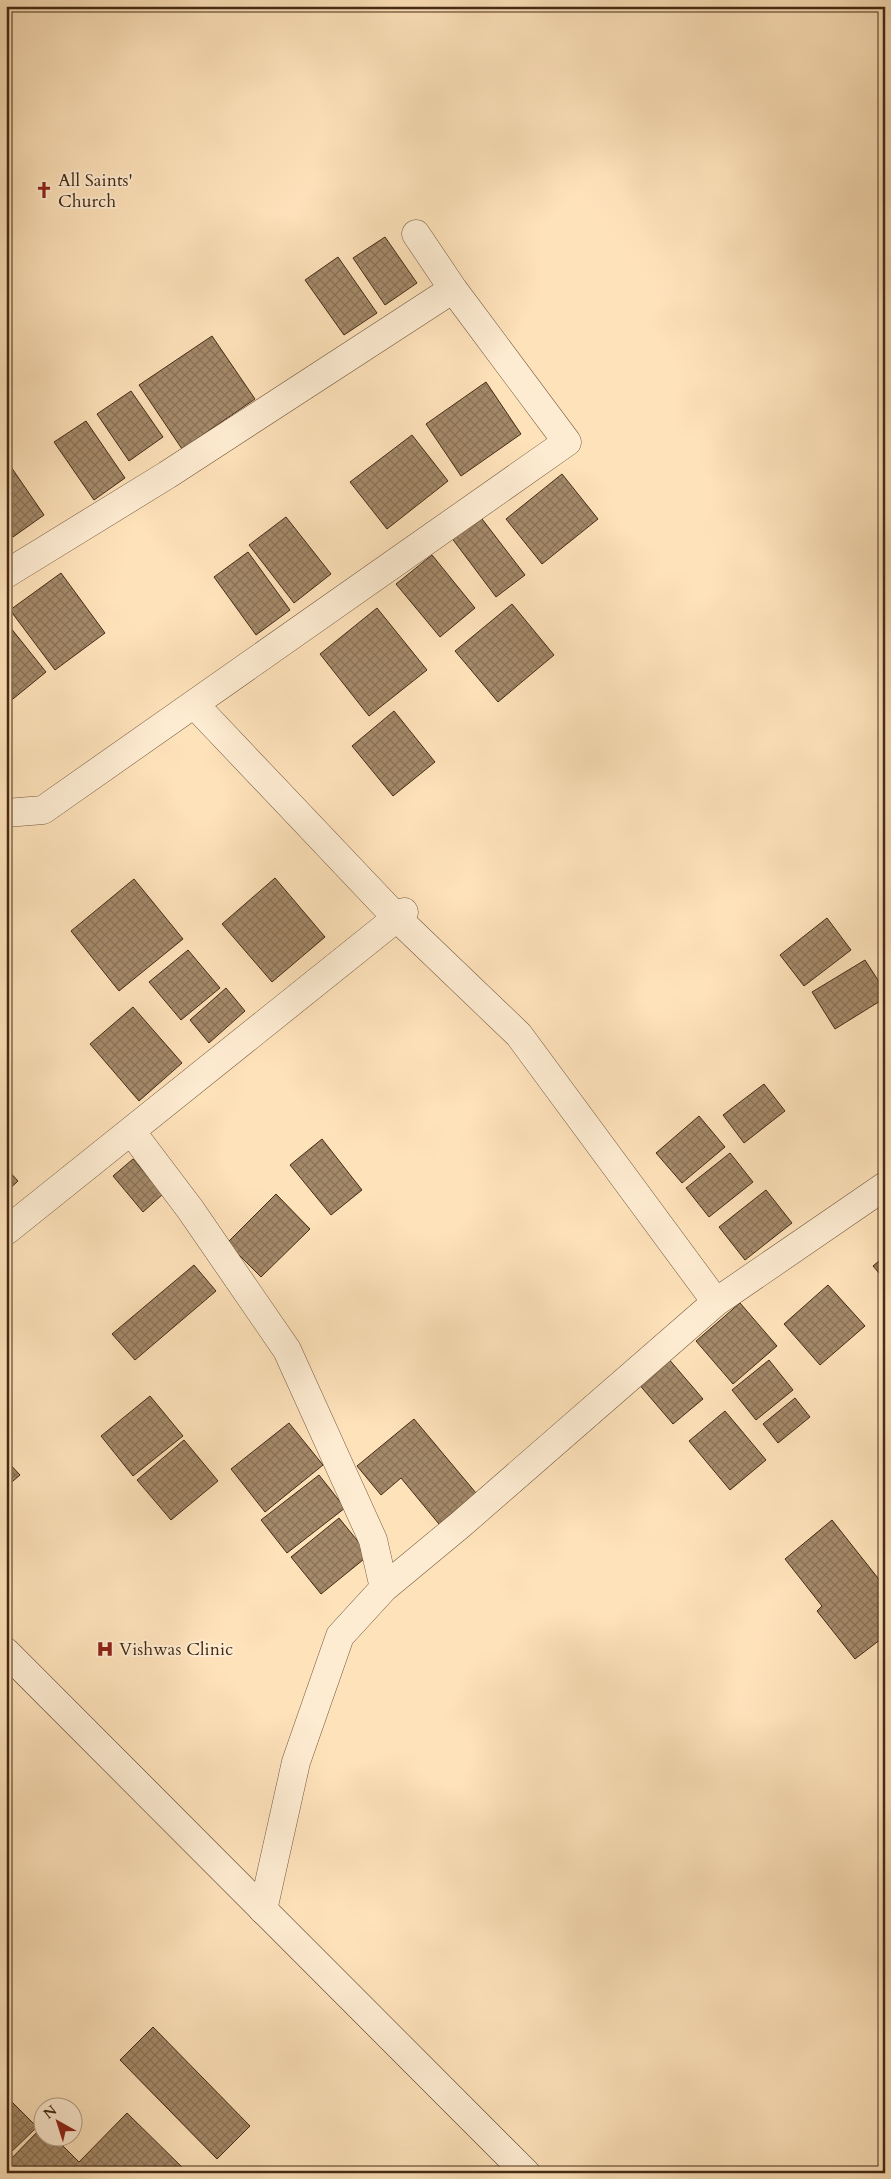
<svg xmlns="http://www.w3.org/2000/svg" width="891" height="2179" viewBox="0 0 891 2179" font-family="Cardo,serif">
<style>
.building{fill:url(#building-cross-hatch);stroke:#442b14}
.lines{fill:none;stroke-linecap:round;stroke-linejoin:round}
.street-casing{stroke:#72593e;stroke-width:29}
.secondary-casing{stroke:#442b14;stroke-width:29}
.street{stroke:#feecd2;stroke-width:28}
.secondary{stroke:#feecd2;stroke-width:28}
.labels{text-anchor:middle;stroke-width:4;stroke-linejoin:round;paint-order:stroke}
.poi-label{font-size:18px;fill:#442b14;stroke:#feecd2;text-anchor:start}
</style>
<defs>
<pattern id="building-cross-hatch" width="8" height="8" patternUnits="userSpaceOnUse" patternTransform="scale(1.25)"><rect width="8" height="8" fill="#a58a6a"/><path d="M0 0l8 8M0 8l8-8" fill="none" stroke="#887156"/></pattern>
</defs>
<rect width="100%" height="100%" fill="#fee2ba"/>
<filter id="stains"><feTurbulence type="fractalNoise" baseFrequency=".004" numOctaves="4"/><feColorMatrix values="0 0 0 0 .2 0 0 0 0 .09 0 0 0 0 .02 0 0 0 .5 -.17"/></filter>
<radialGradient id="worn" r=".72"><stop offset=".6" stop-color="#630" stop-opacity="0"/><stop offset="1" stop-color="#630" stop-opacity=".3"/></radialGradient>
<path class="building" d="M385 237 417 283 385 305 353 258Z
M338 257 377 313 344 335 305 280Z
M212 336 255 399 182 449 139 385Z
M486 382 521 434 461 476 426 424Z
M131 391 163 437 129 461 97 414Z
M86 421 125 478 94 500 54 442Z
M412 435 448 481 387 529 350 482Z
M9 464 44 515 13 537 6 526V466Z
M562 474 598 519 542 564 506 519Z
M479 515 525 575 496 597 451 537Z
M286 517 331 574 294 603 249 545Z
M248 552 290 610 256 635 214 577Z
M432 555 475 608 440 637 396 584Z
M61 573 105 633 55 670 10 610Z
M512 604 554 655 498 702 455 651Z
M377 608 427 670 369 716 320 654Z
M6 622 46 672 8 703 6 701Z
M394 711 435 762 393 796 352 746Z
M275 878 325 937 272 982 222 924Z
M134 879 183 939 119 991 71 931Z
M827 918 851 950 804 986 780 955Z
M188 950 220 988 181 1020 149 982Z
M865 960 885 991V998L835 1029 812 992Z
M226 988 245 1011 209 1043 190 1020Z
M133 1007 182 1063 139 1101 90 1044Z
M764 1084 785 1111 744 1143 723 1115Z
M699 1116 725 1147 682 1183 656 1153Z
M322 1139 362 1190 331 1215 290 1165Z
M730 1153 753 1182 709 1217 686 1188Z
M133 1159 163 1194 143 1212 113 1176Z
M6 1168 18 1181 6 1192Z
M766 1190 792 1223 745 1260 719 1227Z
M276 1194 310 1229 261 1277 227 1243Z
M885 1256V1280L873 1266Z
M194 1265 216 1291 135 1360 112 1334Z
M828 1285 865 1326 820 1365 784 1324Z
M740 1303 777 1346 733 1384 696 1341Z
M667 1357 703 1399 673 1424 637 1382Z
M769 1360 793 1390 756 1420 732 1390Z
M150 1396 183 1436 133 1476 101 1436Z
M795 1398 810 1417 778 1443 763 1424Z
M725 1411 766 1460 730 1490 689 1441Z
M414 1419 476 1493 439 1524 401 1478 381 1495 357 1466Z
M289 1423 323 1465 265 1512 231 1469Z
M184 1440 218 1481 171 1520 137 1480Z
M6 1460 20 1475 6 1487Z
M319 1475 345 1508 287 1553 261 1520Z
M339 1518 369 1555 321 1594 291 1557Z
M832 1520 885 1587V1636L855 1659 817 1611 822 1606 785 1559Z
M153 2027 250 2126 217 2159 120 2060Z
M6 2096 37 2127 6 2157Z
M127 2113 188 2173H6V2164L42 2127V2136H53L79 2162Z"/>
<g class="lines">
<g class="street-casing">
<path id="street" d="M6 574 167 475 453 289
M194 704 397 918 519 1035 716 1302
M6 813 43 810 567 442 453 289 416 234
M131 1131 190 1209 287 1350 373 1540 384 1588
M6 1231 404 912
M263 1910 296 1762 340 1636 384 1588 460 1525 716 1302 885 1186"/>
</g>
<g class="secondary-casing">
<path id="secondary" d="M6 1652 526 2173"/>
</g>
<use href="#street" class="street"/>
<use href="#secondary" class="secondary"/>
</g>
<defs>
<g id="church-bare" transform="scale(1.35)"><path d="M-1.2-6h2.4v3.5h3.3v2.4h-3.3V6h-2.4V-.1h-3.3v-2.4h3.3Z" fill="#8f2418" stroke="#feecd2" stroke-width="2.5" paint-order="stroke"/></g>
<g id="hospital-bare" transform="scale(1.35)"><path d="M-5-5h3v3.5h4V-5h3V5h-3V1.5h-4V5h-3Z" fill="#8f2418" stroke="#feecd2" stroke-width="2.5" paint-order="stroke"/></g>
</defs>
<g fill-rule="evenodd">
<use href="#church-bare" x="44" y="190"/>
<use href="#hospital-bare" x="105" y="1649"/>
</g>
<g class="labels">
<g class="poi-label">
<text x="58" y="186">All Saints'<tspan x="58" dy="21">Church</tspan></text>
<text x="119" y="1655">Vishwas Clinic</text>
</g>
</g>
<rect width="891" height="2179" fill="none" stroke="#fee2ba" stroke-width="25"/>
<rect x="8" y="8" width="876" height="2164" fill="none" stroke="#442b14" stroke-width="2.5"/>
<rect x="12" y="12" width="866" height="2154" fill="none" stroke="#442b14"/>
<g transform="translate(58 2122) rotate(321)"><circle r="24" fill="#feecd2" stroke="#b49f86"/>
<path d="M0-4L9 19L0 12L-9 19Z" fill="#8f2418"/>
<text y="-8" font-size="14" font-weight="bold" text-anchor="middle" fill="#442b14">N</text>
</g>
<rect width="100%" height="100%" filter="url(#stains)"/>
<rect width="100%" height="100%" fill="url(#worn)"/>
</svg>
